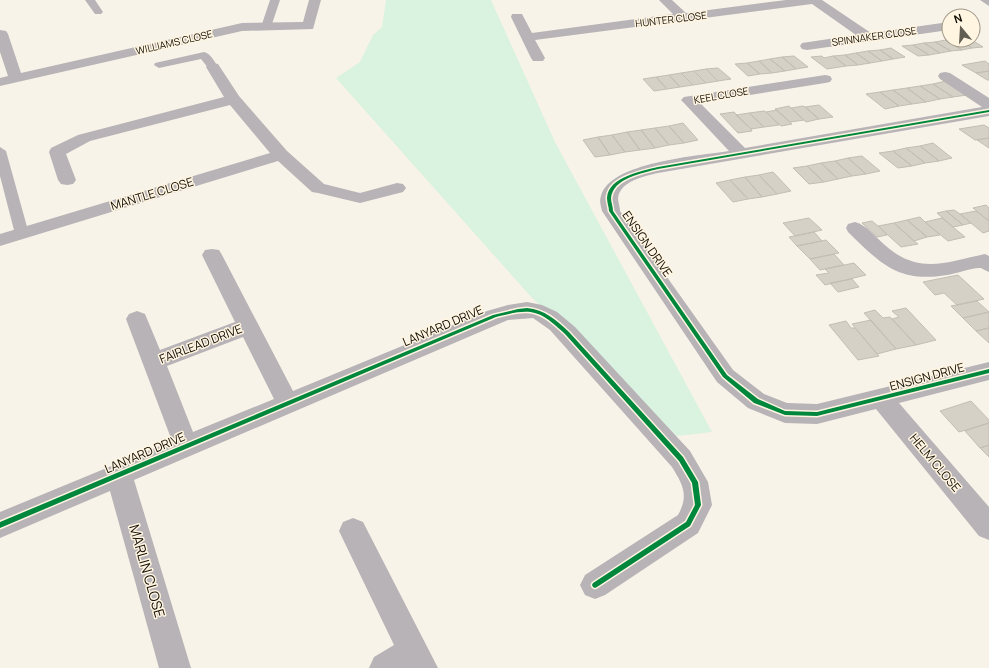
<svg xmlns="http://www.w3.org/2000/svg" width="989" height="668" viewBox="0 0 989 668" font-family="Manrope,sans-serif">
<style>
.green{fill:#daf2e0}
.building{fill:#d6d1c6;stroke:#c3beb3}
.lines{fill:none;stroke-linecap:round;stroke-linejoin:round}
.service{fill:#b7b3b6;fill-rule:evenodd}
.minor{fill:#b7b3b6;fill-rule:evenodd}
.tertiary{fill:#b7b3b6;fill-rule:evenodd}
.cycleway-casing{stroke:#fff5e1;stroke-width:3}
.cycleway{fill:#00873e;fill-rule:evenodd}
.labels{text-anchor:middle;stroke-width:3;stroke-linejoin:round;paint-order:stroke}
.far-street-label{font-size:10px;fill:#110c03;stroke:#fff5e1}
.street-label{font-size:12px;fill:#110c03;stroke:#fff5e1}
.near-street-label{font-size:14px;fill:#110c03;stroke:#fff5e1}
</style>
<rect width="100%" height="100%" fill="#f8f3e8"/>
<path class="green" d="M386 0H491L555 142 712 432 677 436 532 298 336 78 360 62 373 35 382 27Z"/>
<path class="building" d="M946 40 962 50 951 51 935 42Z
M946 40H959L972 48 962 50Z
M959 40H972L983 47 972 48Z
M935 42 951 51 940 53 924 43Z
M924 43 940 53 929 55 913 45Z
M913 45 929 55 918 56 902 46Z
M891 48 905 57 893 59 880 50Z
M880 50 893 59 882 61 868 51Z
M868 51 882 61 870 63 856 53Z
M856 53 870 63 858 65 845 55Z
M845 55 858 65 846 66 833 56Z
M794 56 808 67 796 69 782 57Z
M822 56 824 58 833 56 846 66 827 69 811 57Z
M782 57 796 69 785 71 770 59Z
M770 59 785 71 772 73 759 61Z
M759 61 772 73 760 74 747 63Z
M985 61 989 64V71L976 73 962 65Z
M747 63 760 74 748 76 735 64Z
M718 68 731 79 718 81 706 69Z
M706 69 718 81 706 83 694 71Z
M694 71 706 83 693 85 681 73Z
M989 71V80H987L976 73Z
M681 73 693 85 680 87 669 75Z
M669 75 680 87 667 89 656 77Z
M656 77 667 89 654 91 643 79Z
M946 81 967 95 953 97 933 84Z
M933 84 953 97 940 99 920 86Z
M920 86 940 99 926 102 907 88Z
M907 88 926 102 912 104 893 90Z
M893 90 912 104 899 106 880 92Z
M880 92 899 106 885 109 866 94Z
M819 105 833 117 819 119 805 107Z
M789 106 791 108 804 120 790 122 775 109Z
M803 106 805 107 819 119 806 122 791 108Z
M777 110 790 122 792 124 781 126 766 112Z
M764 111 766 112 779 125 764 127 749 113Z
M734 112 751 129 752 131 738 133 720 114Z
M749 113 764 127 751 129 736 115Z
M683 123 698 140 684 143 669 126Z
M984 125 989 128V138L975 140 959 129Z
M669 126 684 143 669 145 655 128Z
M655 128 669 145 655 148 641 130Z
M641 130 655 148 640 150 627 132Z
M627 132 640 150 625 152 612 135Z
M612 135 625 152 610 155 598 137Z
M598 137 610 155 595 157 583 140Z
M989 138V148L977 140Z
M933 143 952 158 939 161 920 146Z
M920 146 939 161 925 163 906 148Z
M906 148 925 163 912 166 893 151Z
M893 151 912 166 898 168 879 153Z
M862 156 880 171 866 174 848 158Z
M848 158 866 174 852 176 835 161Z
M835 161 852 176 838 179 821 163Z
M821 163 838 179 824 182 807 166Z
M807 166 824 182 809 184 793 168Z
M773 172 791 191 777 194 759 175Z
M759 175 777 194 762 197 745 177Z
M745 177 762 197 748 199 730 180Z
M730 180 748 199 733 202 716 183Z
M986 205 989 208V221L973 208Z
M954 210 960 214 971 223 963 225 946 211Z
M946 211 963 225 953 227 937 213Z
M976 211 989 221V231L983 233 960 214Z
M920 217 925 222 940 235 927 237 907 220Z
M809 218 822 230 795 236 783 223Z
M942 218 953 227 965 237 948 241 925 222Z
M907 220 927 237 914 241 894 223Z
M872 221 878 226 887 235 877 237 862 223Z
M894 223 914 241 918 244 901 247 878 226Z
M814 232 822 241 797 246 789 237Z
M826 240 839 253 810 259 797 246Z
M834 254 844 265 820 270 810 259Z
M854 263 866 275 825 285 816 275 829 273 825 269Z
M958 275 984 299 957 305 944 293 935 295 923 282Z
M852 279 859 287 838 292 830 283Z
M977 301 989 312 963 318 951 306Z
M906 308 936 340 916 345 892 319 899 317 892 311Z
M875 310 883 318 890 317 916 345 896 349 864 313Z
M989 312V328L976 331 963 318Z
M871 320 896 349 877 354 852 324Z
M846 321 851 328H855L879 356 858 360 829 325Z
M989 328V343L976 331Z
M971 401 989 420V423L959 432 940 411Z
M989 423V445L980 448 965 431Z
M989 445V457L980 448Z"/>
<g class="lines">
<path class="service" d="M85 0H95L103 12 101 14H95Z
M270 0H280L271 27 266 30 261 27Z
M204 52C210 53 215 62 218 67L217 69H209L201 59 159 68 154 65 155 63Z
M0 147 6 151 29 234 27 237H17L15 234 0 176Z"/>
<path class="minor" d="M309 0H321L313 29 242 31 0 86V78L8 76 0 52V30L6 31 8 34 21 73 242 23 303 22Z
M659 0H672L686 13 786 0H822L871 33 942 23 949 27 942 31 807 50 802 49 800 46 802 43 856 35 812 4 535 40 545 58 543 61H533L531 58 511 17 512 14H522L532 33 673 14Z
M213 63 218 64 239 96 287 151 324 184 360 193 397 183 403 184 406 188 403 192 360 203 318 193 312 192 278 161 0 246V234L270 153 230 105 90 141 66 154 76 180 73 184 67 185 61 184 58 180 49 152 51 148 78 135 224 97 206 67 208 64Z
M945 72 950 73 989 98V116L658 173C645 176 620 181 618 198 618 202 620 207 620 211L733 370 764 394 787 403 817 404 989 362V380L899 403 989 507V540L979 536 876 409 817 424 785 423 748 408 717 382 602 211C601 206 599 201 601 196 610 162 698 156 729 151L684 103 681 100 684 97 825 75 830 76 832 79 830 82 825 83 700 103 745 148 982 107 940 79 938 76 940 73Z
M855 222C867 225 876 238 886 246 919 275 947 262 985 254L989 256V272C986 271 983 269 981 268 973 267 955 274 947 275 898 283 881 264 848 232L846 228 848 224Z
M212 249 219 250 222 255 293 391 487 311 508 305 527 302 542 305 557 312 575 327 690 451 708 482 712 505 698 533 605 595 595 599 585 595 580 585 585 575 678 515C689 495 683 485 672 467L550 330 533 318 508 320 134 480 191 668H159L110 491 0 538V512L172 441 126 319 129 314 137 311 145 314 160 350 235 322 202 255 205 250ZM243 337 274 399 193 432 167 366Z
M353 518 363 522 438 668H369L374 657 394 645 339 531 343 522Z"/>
<path class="tertiary" d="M980 0H989V6Z"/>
<g class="cycleway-casing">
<path id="cycleway" d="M989 110V112L658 169C643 173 613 178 611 198 611 202 613 207 613 211L727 375 758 399 785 411 817 412 989 369V373L817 416 785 415 754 403 723 377 609 211C609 207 607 203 607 198 608 177 642 171 658 167Z
M527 308C545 310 555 319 569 332L683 457 698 482 701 505 690 526 597 587 595 588 593 587 592 585 593 583 686 522 695 505 692 483 679 461 565 334C538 309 532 308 496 317L0 528V522L493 315 518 309Z"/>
</g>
<use href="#cycleway" class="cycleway"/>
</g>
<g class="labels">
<g class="far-street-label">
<text transform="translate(671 19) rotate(-7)" y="4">HUNTER CLOSE</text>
<text transform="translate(874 36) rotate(-8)" y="4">SPINNAKER CLOSE</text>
<text transform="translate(174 42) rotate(-13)" y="4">WILLIAMS CLOSE</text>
<text transform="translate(721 95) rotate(-10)" y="4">KEEL CLOSE</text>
</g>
<g class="street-label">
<text transform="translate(152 194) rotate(-17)" y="4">MANTLE CLOSE</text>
<text transform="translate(647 244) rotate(55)" y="4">ENSIGN DRIVE</text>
<text transform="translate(443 326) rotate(-23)" y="4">LANYARD DRIVE</text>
<text transform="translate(201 344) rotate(-21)" y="4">FAIRLEAD DRIVE</text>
<text transform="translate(927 377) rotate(-15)" y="4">ENSIGN DRIVE</text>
<text transform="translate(145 453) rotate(-23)" y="4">LANYARD DRIVE</text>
<text transform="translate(935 463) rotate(50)" y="4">HELM CLOSE</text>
</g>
<g class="near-street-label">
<text transform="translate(147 571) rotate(74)" y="5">MARLIN CLOSE</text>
</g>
</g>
<g transform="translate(961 28) rotate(342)"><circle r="19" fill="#fff5e1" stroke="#a09888"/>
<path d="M0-3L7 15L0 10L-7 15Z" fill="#625d53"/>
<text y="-6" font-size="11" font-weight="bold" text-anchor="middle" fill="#110c03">N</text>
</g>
</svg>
